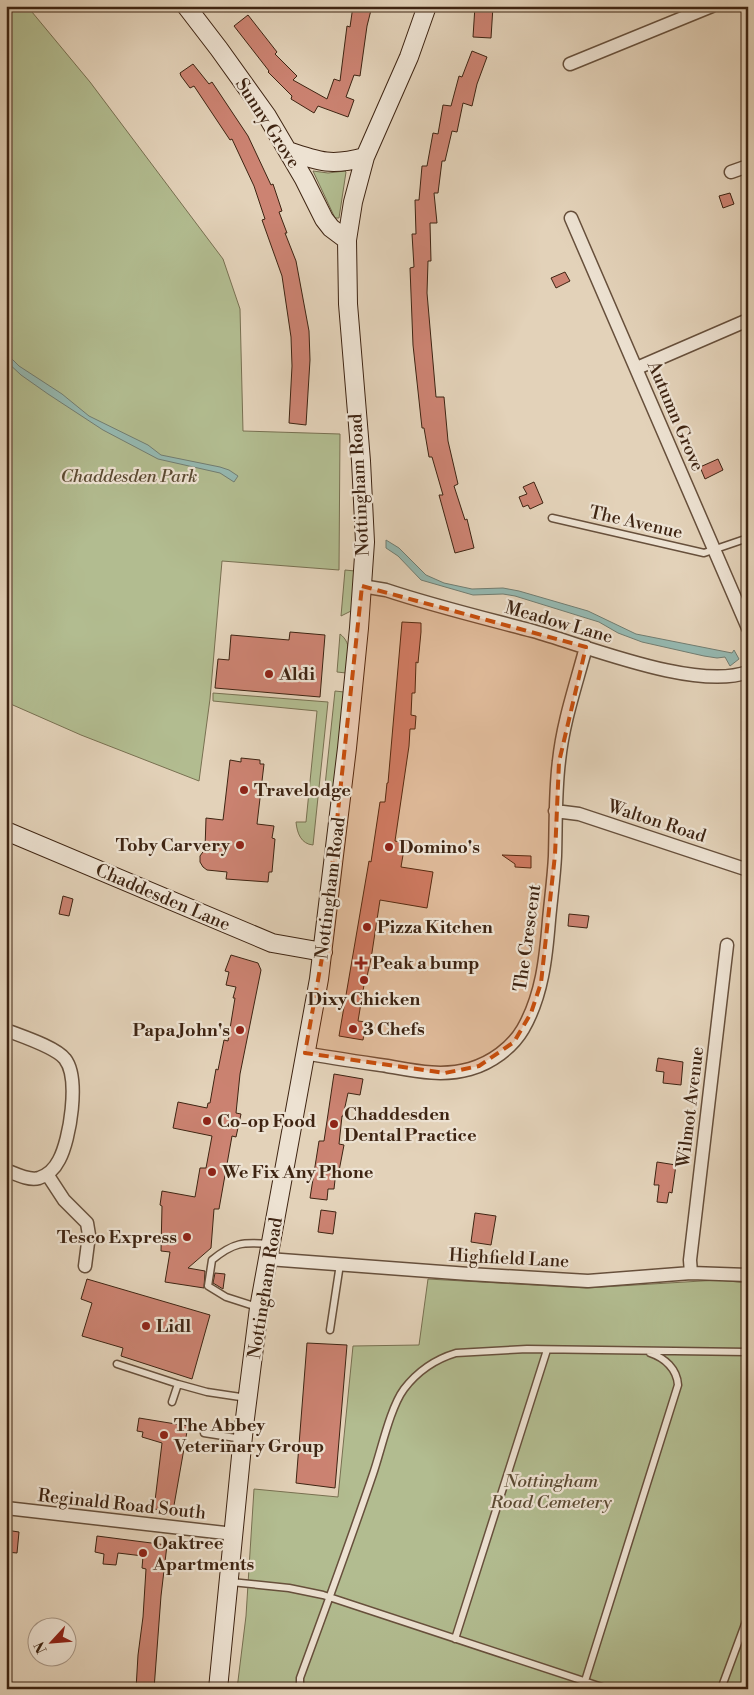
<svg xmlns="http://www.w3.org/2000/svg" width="754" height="1695" viewBox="0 0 754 1695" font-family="'Libre Bodoni',serif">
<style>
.green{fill:#b2bc90;stroke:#787051}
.water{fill:#95b8b0;stroke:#727d71}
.building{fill:#cc8372;stroke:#3e2412}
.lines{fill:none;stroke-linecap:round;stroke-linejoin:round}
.lane-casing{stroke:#67503c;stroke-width:9}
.street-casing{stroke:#67503c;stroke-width:15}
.secondary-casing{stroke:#3e2412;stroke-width:20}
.lane{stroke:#ede2d2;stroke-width:6}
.street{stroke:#ede2d2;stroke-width:12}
.secondary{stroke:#ede2d2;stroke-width:18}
.marked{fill:#c64e0d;fill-opacity:0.2;stroke:#c64e0d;stroke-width:4;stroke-dasharray:10 6;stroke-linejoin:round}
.poi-dot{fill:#8f2418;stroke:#ede2d2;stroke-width:2}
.labels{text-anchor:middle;stroke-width:4.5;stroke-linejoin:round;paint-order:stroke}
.street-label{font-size:18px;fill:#3e2412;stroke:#ede2d2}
.park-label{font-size:18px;font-style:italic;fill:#5b4a32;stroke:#ede2d2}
.poi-label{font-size:18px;font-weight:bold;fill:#3e2412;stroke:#ede2d2;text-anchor:start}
</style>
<rect width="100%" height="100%" fill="#e3d2b9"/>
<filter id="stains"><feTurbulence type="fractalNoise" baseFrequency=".004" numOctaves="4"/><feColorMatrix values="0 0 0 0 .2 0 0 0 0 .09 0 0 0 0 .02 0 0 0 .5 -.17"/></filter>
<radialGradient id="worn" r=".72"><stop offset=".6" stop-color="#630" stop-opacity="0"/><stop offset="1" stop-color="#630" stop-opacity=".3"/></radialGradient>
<path class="green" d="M6 6H27L90 82 223 259 240 309 243 431 340 434 339 570 222 561 210 699 199 781 81 735 6 702Z
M313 171 328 173 345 171 346 172 339 218H335Z
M345 570 355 571 353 610 341 616Z
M340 634C353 644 348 658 346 673L337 672Z
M335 691 344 692 334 790 327 789 326 795H324Z
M213 693 328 702 313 845C301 844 297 833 296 822H306L317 711 213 701Z
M428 1279 586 1288 718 1280 748 1283V1689H237L246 1616 254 1489 338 1497 353 1346 419 1345Z"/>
<path class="water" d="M6 353 19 366 62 394 89 416 148 445 161 455 220 467 229 470 238 476 234 482 220 473 158 459 103 430 48 394 21 375 6 361Z
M386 540 399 548 426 575 444 583 472 589 503 588 519 591 588 611 636 634 732 653 734 650 739 659 730 666 725 657 717 658 704 656 642 642 618 633 599 622 515 596 503 594 473 595 421 580 398 556 386 548Z"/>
<path class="building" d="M353 6H372L367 26 360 76 354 75 346 97 354 100 348 117 318 106 314 113 291 99 292 96 268 72 269 71 234 26 248 15 277 52 275 54 297 76 293 80 327 99 334 79 340 81 347 26 350 27Z
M475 6H493L491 38 473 37Z
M472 51 487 57 477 84 472 106 463 103 457 132 452 131 445 161H442L438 193H434L437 223H430L431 261H428L427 293 436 397H444L448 441 458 484 454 486 465 520 467 519 474 548 455 553 439 495H443L432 457H429L424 428H422L413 345 410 268 414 267 412 234H416L415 200H419L422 166H427L433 133 438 134 443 105 451 106 459 76 462 77Z
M193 64 209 84 212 82 248 136 271 185 273 184 282 211 279 212 287 233H285L296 261 309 331 310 360 306 425 289 423 292 366 291 337 282 276 262 220 265 219 254 186 232 139 230 140 194 86 190 88 181 76 180 73Z
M730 193 734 204 723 208 719 196Z
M565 272 570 281 556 288 551 278Z
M718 459 723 470 705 479 700 467Z
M534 482 543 503 530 509 528 505 523 507 519 497 527 494 523 487Z
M402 622 421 623V632L418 663 416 662 415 693H412L411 715 416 716 415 729H410L409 746 395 841 405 843 401 867 433 872 427 908 380 900 371 959 365 985H364L358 1021 366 1022 363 1040 339 1036 369 861 371 862 380 802H385L387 783H388Z
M290 632 325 635 320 697 215 688 218 659 229 660 231 635 289 640Z
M241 758 260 760V764H264L257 824 274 826 272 838 275 839 272 872H269L268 882 226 879 227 872 207 870 203 867 200 862V856L205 849 206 818 223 820 230 760 241 762Z
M502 855 531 856V868L515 867V864Z
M63 896 73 899 69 916 59 914Z
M569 914 589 916 587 928 568 926Z
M231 955 258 963 261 970 240 1074 236 1113 241 1114 236 1137 232 1136 219 1209H214L211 1248 188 1268 205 1271 204 1288 165 1282 170 1252 161 1251 162 1206 160 1205 162 1191 195 1197 200 1168H206L212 1136 173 1128 178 1102 207 1108 208 1103H210L216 1069 218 1070 224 1040 228 1041 235 998H233L236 987 226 985 229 972 225 971Z
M658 1058 683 1062 681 1085 663 1083 664 1072 656 1071Z
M334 1074 363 1079 360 1095 348 1093 343 1116H342L339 1144 344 1145 339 1171H336L334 1189H328L327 1200 310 1198 319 1141H324Z
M657 1162 676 1165 672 1193 669 1192 667 1203 657 1202 659 1185H654Z
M321 1210 336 1212 333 1234 318 1232Z
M475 1213 496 1216 491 1245 471 1242Z
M215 1273 225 1274 223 1289 213 1283Z
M87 1279 210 1315 192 1379 121 1356 123 1348 82 1336 92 1303 81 1299Z
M307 1343 347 1345 335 1488 296 1483Z
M139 1418 188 1426 173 1511 154 1509 162 1443 142 1437 143 1432 137 1431Z
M6 1530 19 1532 17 1553 6 1552Z
M97 1536 167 1545 161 1596 154 1689H136L138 1655 143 1617 146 1569 142 1568 143 1556 118 1553 116 1565 103 1564 104 1554 95 1552Z"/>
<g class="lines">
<g class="lane-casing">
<path id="lane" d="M552 518 704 553 748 538
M257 1307 226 1297 208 1286 212 1260C234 1242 243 1242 269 1244
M330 1330 340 1264
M117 1364 178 1384
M172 1402 178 1384 207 1392 247 1398
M204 1433 242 1439
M231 1582 289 1588 323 1595 608 1689
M455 1639 547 1350
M585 1681 678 1385C677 1369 665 1358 650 1353
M300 1689V1678C325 1610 350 1542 373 1474 381 1451 390 1408 404 1389 417 1372 436 1359 456 1353L527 1349 748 1352
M721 1689 748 1616"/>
</g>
<g class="street-casing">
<path id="street" d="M570 64 712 6
M731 172 748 166
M571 218 748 628
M637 368 748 320
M362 586 386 590C434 606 484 618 533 631 587 646 696 691 748 672
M555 811 579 814 748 870
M6 1030C21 1036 56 1047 65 1059 80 1078 70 1140 59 1160 55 1168 48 1175 39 1178 29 1181 16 1174 6 1170
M305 1053C332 1058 360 1062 387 1066 415 1071 442 1077 470 1069 491 1063 512 1048 523 1029 542 996 546 958 549 920 551 898 554 877 555 856 556 824 555 793 559 761 563 722 576 685 586 647
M47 1174 64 1200 87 1223 89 1235 85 1266
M268 1259 469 1274 588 1281 691 1273 748 1275
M691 1273 690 1260 727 945
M6 1508 234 1534"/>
</g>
<g class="secondary-casing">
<path id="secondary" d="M186 6 219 49 267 116 304 179 324 219 331 228 347 240
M288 151C320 162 332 166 365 157
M6 831 272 943 323 952
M218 1689 244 1426 259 1308 319 979 347 748 359 628 365 542 361 461 348 304 347 240 353 202 365 157 409 57 427 6"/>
</g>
<use href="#lane" class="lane"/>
<use href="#street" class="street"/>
<use href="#secondary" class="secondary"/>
</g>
<path class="marked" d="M362 586 586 647 559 762 555 855 541 983 531 1013 514 1042 479 1066 445 1073 305 1053 323 952Z"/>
<g class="poi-dot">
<circle cx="269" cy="674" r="5"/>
<circle cx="244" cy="790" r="5"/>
<circle cx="240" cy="845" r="5"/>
<circle cx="389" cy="847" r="5"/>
<circle cx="367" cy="927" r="5"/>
<path d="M358.5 955.5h5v5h5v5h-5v5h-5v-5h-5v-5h5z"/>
<circle cx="364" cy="980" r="5"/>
<circle cx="353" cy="1029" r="5"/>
<circle cx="240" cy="1030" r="5"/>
<circle cx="207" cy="1121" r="5"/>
<circle cx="334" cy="1124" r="5"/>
<circle cx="212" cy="1172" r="5"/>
<circle cx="187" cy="1237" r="5"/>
<circle cx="146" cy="1326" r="5"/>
<circle cx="164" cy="1435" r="5"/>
<circle cx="143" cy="1553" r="5"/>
</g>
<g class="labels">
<g class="street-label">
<text transform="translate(268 123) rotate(57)" y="6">Sunny Grove</text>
<text transform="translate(676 416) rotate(67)" y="6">Autumn Grove</text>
<text transform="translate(359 485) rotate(-93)" y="6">Nottingham Road</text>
<text transform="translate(636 522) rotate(13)" y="6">The Avenue</text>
<text transform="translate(559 622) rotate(16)" y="6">Meadow Lane</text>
<text transform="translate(657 821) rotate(18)" y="6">Walton Road</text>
<text transform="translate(330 888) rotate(-83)" y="6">Nottingham Road</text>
<text transform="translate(163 897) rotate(23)" y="6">Chaddesden Lane</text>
<text transform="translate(527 938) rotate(-82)" y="6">The Crescent</text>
<text transform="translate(690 1107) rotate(-83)" y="6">Wilmot Avenue</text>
<text transform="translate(509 1258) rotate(3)" y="6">Highfield Lane</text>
<text transform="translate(265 1288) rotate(-81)" y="6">Nottingham Road</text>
<text transform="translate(122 1504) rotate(6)" y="6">Reginald Road South</text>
</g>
<g class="park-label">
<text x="129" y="482">Chaddesden Park</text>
<text x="551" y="1487">Nottingham<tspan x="551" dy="21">Road Cemetery</tspan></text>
</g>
<g class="poi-label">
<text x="279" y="680">Aldi</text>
<text x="254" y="796">Travelodge</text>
<text x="230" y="851" text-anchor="end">Toby Carvery</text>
<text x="399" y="853">Domino's</text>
<text x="377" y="933">Pizza Kitchen</text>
<text x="372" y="969">Peak a bump</text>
<text x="364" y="1005" text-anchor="middle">Dixy Chicken</text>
<text x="363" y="1035">3 Chefs</text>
<text x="230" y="1036" text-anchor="end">Papa John's</text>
<text x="344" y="1120">Chaddesden<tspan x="344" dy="21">Dental Practice</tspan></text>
<text x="217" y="1127">Co-op Food</text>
<text x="222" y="1178">We Fix Any Phone</text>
<text x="177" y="1243" text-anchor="end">Tesco Express</text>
<text x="156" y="1332">Lidl</text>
<text x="174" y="1431">The Abbey<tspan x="174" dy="21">Veterinary Group</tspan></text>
<text x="153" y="1549">Oaktree<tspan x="153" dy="21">Apartments</tspan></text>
</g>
</g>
<rect width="754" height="1695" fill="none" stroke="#e3d2b9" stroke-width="25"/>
<rect x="8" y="8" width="739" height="1680" fill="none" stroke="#3e2412" stroke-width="2.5"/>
<rect x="12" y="12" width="729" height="1670" fill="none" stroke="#3e2412"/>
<g transform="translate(52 1642) rotate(244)"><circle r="24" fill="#ede2d2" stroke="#a79685"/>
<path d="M0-4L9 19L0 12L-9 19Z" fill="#8f2418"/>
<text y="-8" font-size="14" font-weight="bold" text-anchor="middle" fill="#3e2412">N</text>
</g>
<rect width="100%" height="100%" filter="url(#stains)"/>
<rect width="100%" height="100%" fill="url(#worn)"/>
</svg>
